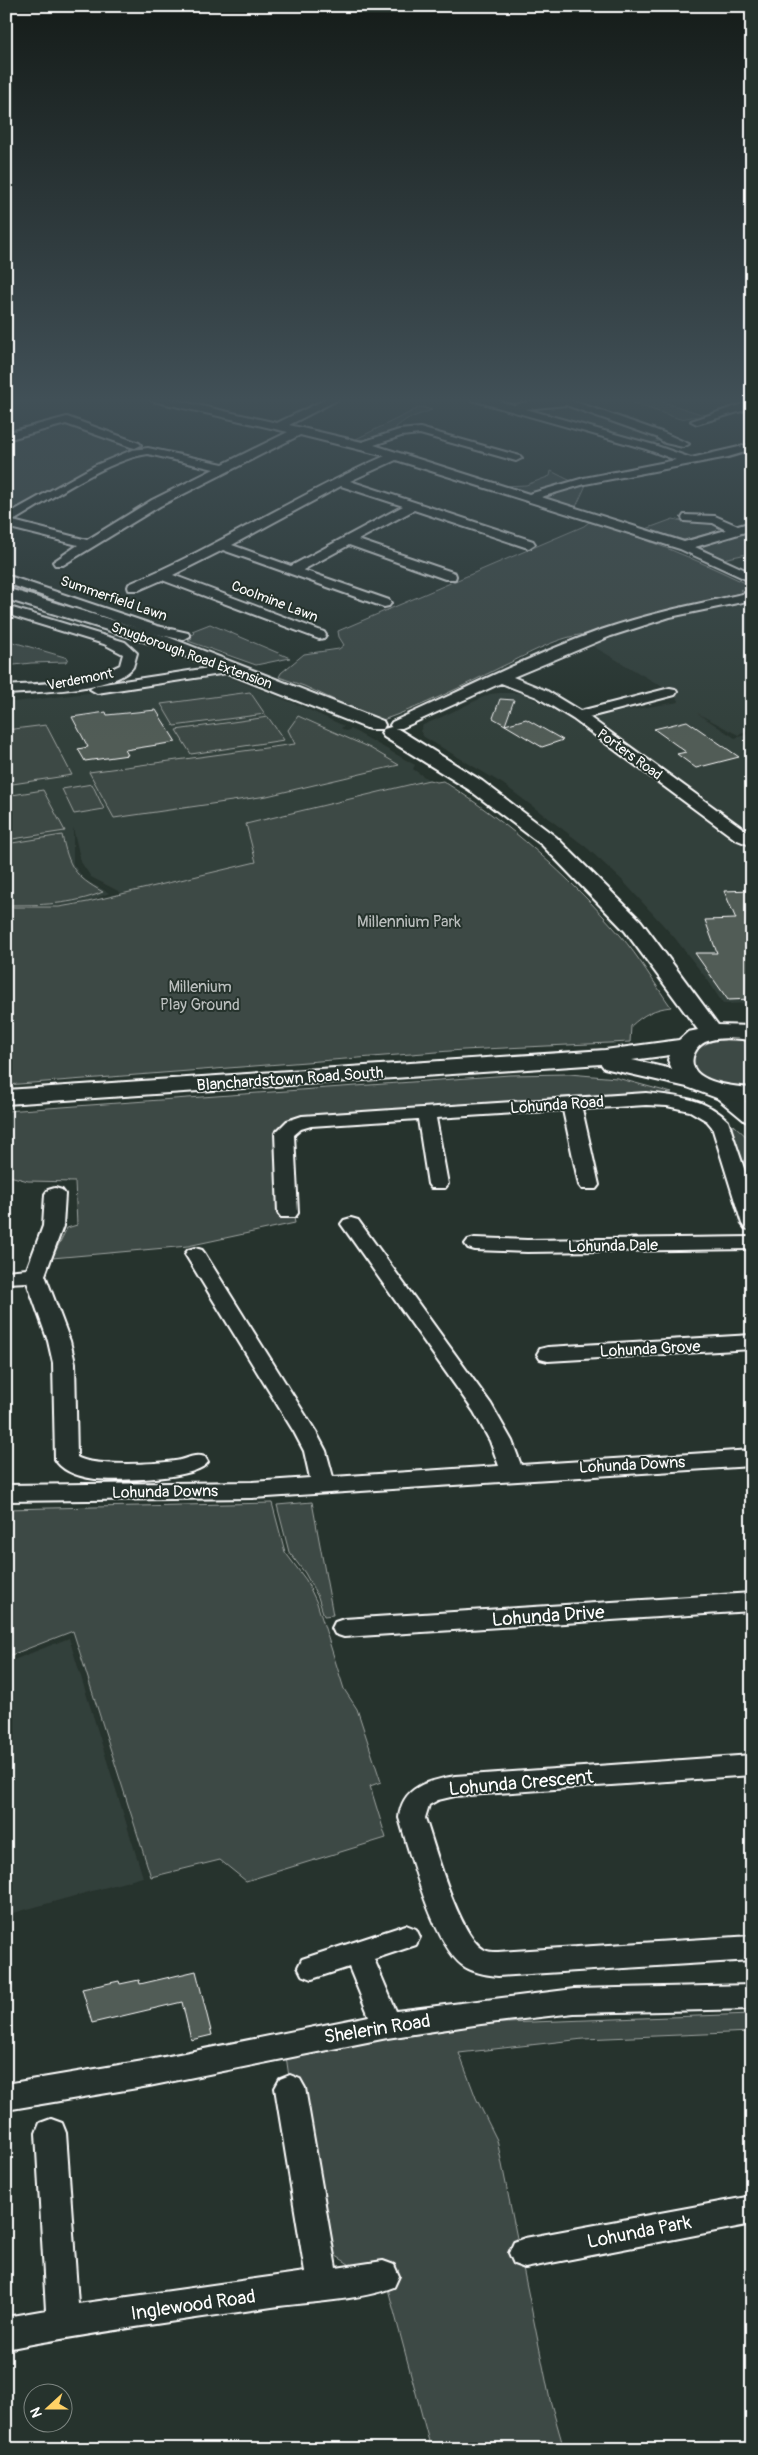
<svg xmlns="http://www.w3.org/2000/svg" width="758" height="2455" viewBox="0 0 758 2455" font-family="Pangolin,sans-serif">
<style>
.built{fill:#333f3a}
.green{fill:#3e4944;stroke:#9ea4a2}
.building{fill:#515c57;stroke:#fff}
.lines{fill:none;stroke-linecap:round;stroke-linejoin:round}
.minor-casing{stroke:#fff;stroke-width:4}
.major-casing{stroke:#fff;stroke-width:4}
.minor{fill:#26332d;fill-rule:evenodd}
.major{fill:#26332d;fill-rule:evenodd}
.labels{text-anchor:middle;stroke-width:4;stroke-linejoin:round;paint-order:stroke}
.far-street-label{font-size:14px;fill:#fff;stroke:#26332d}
.park-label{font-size:16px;fill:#bbbfbe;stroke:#26332d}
.street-label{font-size:16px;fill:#fff;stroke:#26332d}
.near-street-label{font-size:19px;fill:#fff;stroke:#26332d}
</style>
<rect width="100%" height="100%" fill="#26332d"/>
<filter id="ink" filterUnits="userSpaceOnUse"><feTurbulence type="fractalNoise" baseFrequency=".02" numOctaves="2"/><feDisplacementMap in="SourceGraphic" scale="10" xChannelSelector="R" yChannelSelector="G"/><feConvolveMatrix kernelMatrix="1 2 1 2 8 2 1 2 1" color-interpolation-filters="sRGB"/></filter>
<g filter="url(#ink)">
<path class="built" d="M752 601V730L738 735 697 713 735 738 752 733V1003L723 1004 709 982 674 937 622 880 586 847 503 784 424 737 420 731 423 725 437 719 490 694 499 693H520L530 697 570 719 679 702 673 693 591 645 650 623Z
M226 676 303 707 344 726 341 728 346 731 351 729 415 765 413 769 429 780 246 824 256 862 124 894 91 877 81 862 73 828V864L85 880 109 893 88 902 58 906 6 907V703Z
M69 1638 143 1877 6 1915V1663Z"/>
<path class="green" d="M618 398H651L704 415 680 419Z
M564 402 656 435 663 440 647 444 526 409Z
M421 407 432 410 407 419 396 427V430L366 440 356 439Z
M64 421 122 442 116 444C123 447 129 445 136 447L92 469 6 517V439Z
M551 471 569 480 586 485 575 509 503 486 526 485 550 476Z
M673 519C691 524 708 520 725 529L684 540 646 529Z
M589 522C642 536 695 559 745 583L746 587 740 590 745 592 662 611 589 634C560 635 529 654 503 666 463 686 423 706 380 721L304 686 279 677 281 673 304 654 339 649 344 645 339 637 338 631 584 526Z
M752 528V553L723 559 700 547 701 544Z
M210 624 290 658 256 665 188 641 192 639 189 637 194 633 192 631Z
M6 640 68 658 66 662 31 663 6 666Z
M250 692 265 714 174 726 161 704Z
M298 716 370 748 399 765 267 796 114 818 89 772 295 744 288 730Z
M268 717 284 740 191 754 176 730Z
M46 725 72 775 6 785V730Z
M429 780 437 782 443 781C508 822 569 876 620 935 639 957 654 983 671 1007 654 1009 644 1014 631 1026L630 1042 463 1050 6 1085V907H59L88 902 256 862 246 824Z
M92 784 104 809 74 814 62 789Z
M43 790 65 831 6 840V796Z
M62 835C69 867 74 876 103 892 72 905 40 905 6 905V844Z
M728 1039 752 1041V1088C733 1089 691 1084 693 1058 699 1043 714 1040 728 1039Z
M569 1074 617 1078 672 1093 296 1120 281 1198 277 1200 279 1217 294 1218 295 1223 188 1246 52 1258 67 1228 77 1225 75 1182 28 1181 6 1175V1111L510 1075Z
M734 1125 752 1142V1201L730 1131Z
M312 1502 333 1615 324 1616 318 1597 305 1573 289 1552 277 1505Z
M272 1503 285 1552 306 1580 317 1603 344 1689 357 1709 381 1782 370 1786 386 1838 246 1881 220 1860 151 1877 73 1631 6 1657V1509Z
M752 2014V2032L583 2039 459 2053 476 2098 497 2140 550 2400 564 2449H431L388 2289 330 2252 290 2084 286 2056 450 2025Z"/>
<path class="building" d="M500 699 514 700 505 725 493 718Z
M156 710 176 742 125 750 128 755 85 761 78 749 88 747 72 717 106 712 107 715Z
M526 719 563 740 542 747 505 725Z
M687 721 739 757 696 768 677 754 686 752 654 729Z
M752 890V999L728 1000 695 953H717L705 920 736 919 724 891Z
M196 1971 212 2035 191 2040 182 2002 92 2023 82 1989 119 1981 120 1984 139 1980 140 1984Z"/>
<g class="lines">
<g class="minor-casing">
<path id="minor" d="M148 398H166L277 423 328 398H341L289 425 362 442 399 430 420 428 520 456 522 458 516 461 420 434 401 436 374 445 529 494 584 478 676 460 646 449 472 400 471 398H487L514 405 536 400 567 399 664 433 689 444 683 447 665 443 656 437 566 405 526 409 654 445 691 458 752 444V450L728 457 585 484 541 497 684 542 726 530 713 523 684 521 682 518 684 515 715 516 738 526 752 522V530L695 547 752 573V582L680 549 396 460 350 481 533 541 535 544 529 548 525 547 414 510 358 540 455 573 456 576 455 579H445L349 545 303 570 389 600 391 603 389 606 384 607 223 550 173 575 324 632 326 635 324 638 319 639 162 580 139 590H129L128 587 129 584C218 547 298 494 385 456L300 435 160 506 63 565H55L53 562 78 545 6 527V515L96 465 132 450 148 448 223 464 288 432 153 401ZM148 454 214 469 152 500 87 540 13 521C50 500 106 460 148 454ZM341 486 403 506 291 566 232 545Z
M752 401V408L697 424 691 421Z
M67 417 139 443 141 445 135 448 131 447 66 424 6 440V433Z
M6 575 157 626 188 633 190 636 183 640 148 632 6 583Z
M752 592V600L670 617 611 636 513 677 547 691 580 711 670 688 675 689 677 692 675 695 589 717 752 835V846L735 839 573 719 537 697 501 683 402 728H392L390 725 392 722C461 691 529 656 601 630 650 613 701 603 752 592Z
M6 606 125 642 137 653 133 667C115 691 35 692 6 694V686C45 683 85 684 120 665L123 654 104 644 6 614Z
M235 664 242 668 240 671 97 693 90 689 97 685Z
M723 1087 730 1089 752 1107V1123L745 1121 716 1097 714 1093 716 1089Z
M646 1093C676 1096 706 1098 728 1121L752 1192V1230L745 1228 742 1224 712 1127 707 1121 690 1111 667 1106 646 1105 582 1109 599 1185 596 1189H582L579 1185 563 1110 436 1118 448 1184 445 1188H431L428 1184 418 1119 311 1126 301 1129 294 1135 298 1213 295 1217H281L278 1213 275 1133 287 1121 302 1116Z
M55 1188 62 1190 65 1194 63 1226 45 1275 70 1341 75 1363 77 1457C92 1467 155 1464 175 1461 186 1460 193 1453 205 1457L208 1462C197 1480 117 1481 95 1479 81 1477 62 1472 55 1459L53 1363 48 1341 27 1282 6 1283V1271L27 1269 43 1226 45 1194 48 1190Z
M351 1218 358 1220 491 1404 512 1441 521 1465 752 1450V1466L252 1498 6 1501V1485L252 1482 310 1478 304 1451 294 1432 185 1254 188 1250 195 1248 202 1250 205 1254 316 1432 326 1451 333 1477 499 1466 490 1441 474 1412 341 1224 344 1220Z
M752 1237V1249L527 1252 475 1250 468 1248 465 1244 468 1240 475 1238 527 1240Z
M752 1335V1349L548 1361 540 1359 537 1354 540 1349 548 1347Z
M752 1593V1611L344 1637 335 1634 332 1628 335 1622 344 1619Z
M752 1755V1775L455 1796 438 1800 429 1805 425 1818C435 1847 458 1933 483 1949 487 1952 493 1952 498 1952L752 1936V1960L498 1976C486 1975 471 1972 462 1965 433 1942 410 1854 399 1818 402 1786 428 1781 455 1776Z
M406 1925 416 1929 420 1937 416 1945 374 1959 396 2011 574 1989 752 1985V2009L574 2013 481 2024 387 2038 149 2086 6 2110V2084L149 2060 369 2016 349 1967 312 1979 302 1975 298 1967 302 1959Z
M290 2075 300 2079 305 2088 336 2268 383 2261 394 2265 399 2276 394 2287C362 2300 308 2302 272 2307 183 2320 94 2332 6 2349V2317L46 2310 36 2133 40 2123 51 2119 62 2123 66 2133 78 2304 305 2272 275 2088 280 2079Z
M752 2196V2224L525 2268 514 2264 509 2253 514 2242 525 2238Z"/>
</g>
<g class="major-casing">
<path id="major" d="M6 588 168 637 383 721 385 725 383 729H369L156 645 6 599Z
M391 727 398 729 482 781 556 837 641 921 718 1025 752 1026V1040C737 1039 719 1036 705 1042 699 1045 695 1050 693 1057 687 1083 736 1087 752 1088V1102L722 1100 687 1087 604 1068 601 1064 6 1104V1090L605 1050 679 1040 688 1032 698 1030 625 931 542 845 468 789 384 737 381 733 384 729ZM670 1055 668 1060 672 1069 632 1060Z"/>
</g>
<use href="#minor" class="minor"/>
<use href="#major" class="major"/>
</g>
</g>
<linearGradient id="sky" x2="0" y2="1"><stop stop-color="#151c19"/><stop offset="0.54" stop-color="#415057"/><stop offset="1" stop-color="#415057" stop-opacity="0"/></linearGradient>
<rect width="758" height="741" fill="url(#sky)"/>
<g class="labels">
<g class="far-street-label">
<text transform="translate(114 598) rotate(19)" y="5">Summerfield Lawn</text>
<text transform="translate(275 601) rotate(21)" y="5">Coolmine Lawn</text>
<text transform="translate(192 655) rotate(20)" y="5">Snugborough Road Extension</text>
<text transform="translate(80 679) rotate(-11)" y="5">Verdemont</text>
<text transform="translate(630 754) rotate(36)" y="5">Porters Road</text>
</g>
<g class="park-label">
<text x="409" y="927">Millennium Park</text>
<text x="200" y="992">Millenium<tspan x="200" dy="18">Play Ground</tspan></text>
</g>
<g class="street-label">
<text transform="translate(290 1078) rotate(-4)" y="6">Blanchardstown Road South</text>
<text transform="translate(557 1104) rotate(-4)" y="6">Lohunda Road</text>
<text transform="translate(613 1245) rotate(-1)" y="6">Lohunda Dale</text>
<text transform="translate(650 1348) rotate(-3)" y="6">Lohunda Grove</text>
<text transform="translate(632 1464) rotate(-3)" y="6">Lohunda Downs</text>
<text transform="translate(165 1491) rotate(-1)" y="6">Lohunda Downs</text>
</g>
<g class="near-street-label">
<text transform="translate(548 1615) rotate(-4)" y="7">Lohunda Drive</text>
<text transform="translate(521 1782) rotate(-5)" y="7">Lohunda Crescent</text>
<text transform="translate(377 2028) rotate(-9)" y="7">Shelerin Road</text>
<text transform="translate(639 2231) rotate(-11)" y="7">Lohunda Park</text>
<text transform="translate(193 2304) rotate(-8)" y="7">Inglewood Road</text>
</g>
</g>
<rect width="758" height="2455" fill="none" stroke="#26332d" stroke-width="25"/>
<rect x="12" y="12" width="733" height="2430" fill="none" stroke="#fff" stroke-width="2" filter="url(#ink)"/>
<g transform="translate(48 2408) rotate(249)"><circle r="24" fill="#26332d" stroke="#7d8581"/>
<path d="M0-4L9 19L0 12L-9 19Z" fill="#ffd166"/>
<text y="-8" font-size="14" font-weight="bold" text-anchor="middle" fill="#ffffff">N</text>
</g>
</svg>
